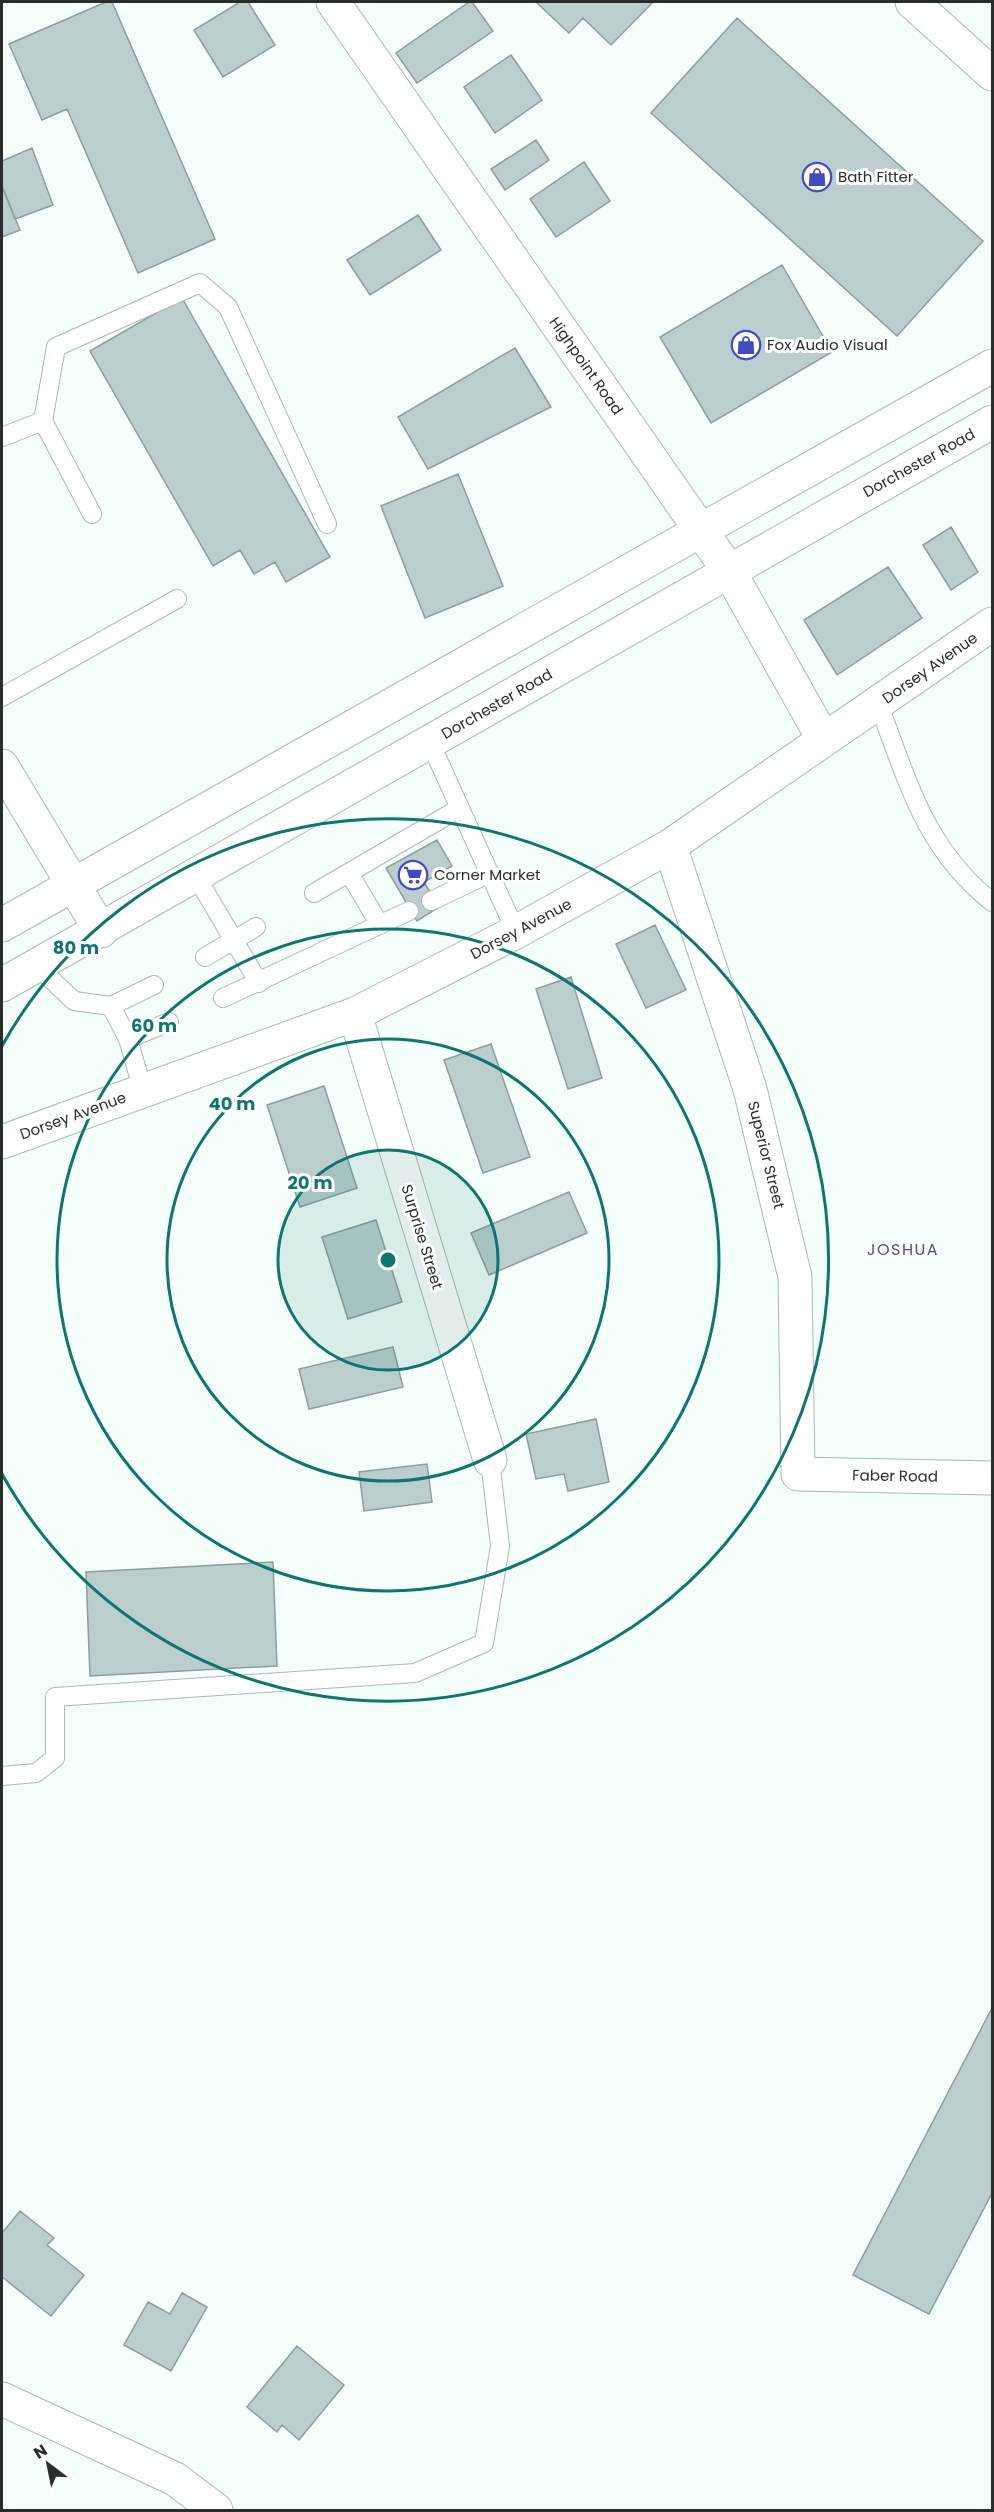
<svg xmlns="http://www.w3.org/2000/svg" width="994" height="2512" viewBox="0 0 994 2512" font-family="Poppins,sans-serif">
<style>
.building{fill:#bbcecd;stroke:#8c9e9d;stroke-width:1.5}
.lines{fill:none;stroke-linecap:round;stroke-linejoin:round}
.lane-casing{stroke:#a9bab4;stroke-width:20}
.street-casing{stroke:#a9bab4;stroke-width:35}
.secondary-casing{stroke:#a9bab4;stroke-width:35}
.lane{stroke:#fff;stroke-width:18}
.street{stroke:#fff;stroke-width:33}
.secondary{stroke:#fff;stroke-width:33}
.ring{fill:none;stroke:#0f766e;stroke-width:3}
.labels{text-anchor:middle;stroke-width:6;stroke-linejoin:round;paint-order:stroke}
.poi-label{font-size:15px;fill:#272e2c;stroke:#fff;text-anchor:start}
.street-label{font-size:15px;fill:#272e2c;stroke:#fff}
.neighbourhood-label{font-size:16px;letter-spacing:1.5px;fill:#48508d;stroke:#fff}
.centre{fill:#0f766e;stroke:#fff;stroke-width:3}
.ring-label{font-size:18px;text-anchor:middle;font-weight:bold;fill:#0f766e;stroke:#fff;stroke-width:6;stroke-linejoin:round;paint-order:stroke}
</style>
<rect width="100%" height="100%" fill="#f4fefb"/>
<path class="building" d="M106 2H112L215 239 138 273 67 109 42 120 9 44Z
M240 2H248L275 45 223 77 194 30Z
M469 2H472L493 31 417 83 396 53Z
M536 2H653L611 45 583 18 569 33Z
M737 18 983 241 897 336 651 113Z
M511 55 542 100 495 133 464 87Z
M536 140 549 160 505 190 491 169Z
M32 148 53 205 15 219 2 186V161Z
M584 162 610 201 556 237 530 199Z
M2 186 20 230 2 237Z
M418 215 441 250 370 295 347 260Z
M782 265 832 352 711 423 660 337Z
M182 298 330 557 286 582 275 562 254 574 240 550 213 566 90 351Z
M515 348 551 407 428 469 398 417Z
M458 474 503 586 425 618 381 506Z
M951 527 978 572 951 590 923 545Z
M888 567 922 618 837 675 804 620Z
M437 840 452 866 424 882 439 907 417 921 386 868Z
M655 925 686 990 646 1008 616 944Z
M571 977 602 1078 568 1089 536 989Z
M491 1044 530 1157 483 1173 444 1060Z
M324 1086 357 1188 300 1207 267 1105Z
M569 1192 587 1233 489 1275 471 1233Z
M376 1220 402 1302 348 1319 322 1237Z
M393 1347 403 1387 309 1409 299 1369Z
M596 1419 609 1482 568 1491 564 1474 536 1479 526 1434Z
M427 1464 432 1502 364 1511 359 1472Z
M273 1562 277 1666 90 1676 86 1572Z
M992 2008V2193L929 2314 853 2275Z
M20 2211 54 2238 47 2245 84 2275 51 2316 2 2277V2233Z
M182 2293 207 2307 171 2371 124 2345 148 2302 170 2314Z
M297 2346 344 2385 299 2440 282 2425 277 2432 247 2407Z"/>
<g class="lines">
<g class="lane-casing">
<path id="lane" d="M43 421 56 347 200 283 228 307 327 524
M2 437 43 421 92 514
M2 697 177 599
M878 703C908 781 924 848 992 902
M430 742 516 932
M349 873 380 925
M196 876 259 983
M314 893 460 808
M431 901 490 873
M205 957 256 927
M37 966 74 1001 111 1006 154 985
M223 998 409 911
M111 1006 128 1039 143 1091
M128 1039 169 1022
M2 1776 36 1773 55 1758V1697L415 1673 484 1643 500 1546 490 1460"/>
</g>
<g class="street-casing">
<path id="street" d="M333 2 729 571 824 740
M912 2 992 74
M2 766 101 931
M670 846 750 1089 795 1277 798 1474 992 1478
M355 1014 490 1460
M2 1142 355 1014 516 932 670 846 992 624
M2 2399 175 2479 216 2510"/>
</g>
<g class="secondary-casing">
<path id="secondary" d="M2 925 992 366
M2 985 992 422"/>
</g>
<use href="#lane" class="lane"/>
<use href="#street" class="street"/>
<use href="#secondary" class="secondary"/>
</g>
<circle cx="388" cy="1260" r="110" fill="#0f766e" fill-opacity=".12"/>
<g class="ring">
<circle cx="388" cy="1260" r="110"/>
<circle cx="388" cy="1260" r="221"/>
<circle cx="388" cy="1260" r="331"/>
<path d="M2 1046A441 441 0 1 1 2 1474"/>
</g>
<defs>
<g id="shop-ring" transform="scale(1.5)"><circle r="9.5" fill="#fff" stroke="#464abf" stroke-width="1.5"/><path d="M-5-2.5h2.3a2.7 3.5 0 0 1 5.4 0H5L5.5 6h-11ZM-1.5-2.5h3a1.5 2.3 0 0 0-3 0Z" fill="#464abf"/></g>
<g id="supermarket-ring" transform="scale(1.5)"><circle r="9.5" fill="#fff" stroke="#464abf" stroke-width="1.5"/><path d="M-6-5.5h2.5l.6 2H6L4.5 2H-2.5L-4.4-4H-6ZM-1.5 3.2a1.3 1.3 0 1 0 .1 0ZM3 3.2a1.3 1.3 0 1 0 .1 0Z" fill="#464abf"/></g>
</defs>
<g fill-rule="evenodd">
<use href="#shop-ring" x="817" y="177"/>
<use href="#shop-ring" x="746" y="345"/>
<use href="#supermarket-ring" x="413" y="875"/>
</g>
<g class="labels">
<g class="poi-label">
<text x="838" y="182">Bath Fitter</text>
<text x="767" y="350">Fox Audio Visual</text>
<text x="434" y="880">Corner Market</text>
</g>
<g class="street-label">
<text transform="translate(586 366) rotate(55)" y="5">Highpoint Road</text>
<text transform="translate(919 463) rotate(-29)" y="5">Dorchester Road</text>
<text transform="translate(930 668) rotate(-35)" y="5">Dorsey Avenue</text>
<text transform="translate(497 704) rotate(-30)" y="5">Dorchester Road</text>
<text transform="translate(521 929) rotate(-28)" y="5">Dorsey Avenue</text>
<text transform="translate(73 1116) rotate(-20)" y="5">Dorsey Avenue</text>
<text transform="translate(766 1155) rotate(76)" y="5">Superior Street</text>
<text transform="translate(422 1237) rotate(73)" y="5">Surprise Street</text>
<text transform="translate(895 1476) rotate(1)" y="5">Faber Road</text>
</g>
<g class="neighbourhood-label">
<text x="903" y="1255">JOSHUA</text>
</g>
</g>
<circle cx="388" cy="1260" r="9" class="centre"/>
<g class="ring-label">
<text x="76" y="954">80 m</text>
<text x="154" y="1032">60 m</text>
<text x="232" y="1110">40 m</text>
<text x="310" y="1189">20 m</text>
</g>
<rect width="994" height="2512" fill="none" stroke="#272e2c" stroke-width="6"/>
<g transform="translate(48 2464) rotate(328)" stroke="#ffffff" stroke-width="4.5" paint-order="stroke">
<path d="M0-4.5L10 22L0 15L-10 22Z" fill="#272e2c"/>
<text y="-9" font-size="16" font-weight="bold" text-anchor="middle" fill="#272e2c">N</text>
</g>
</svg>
